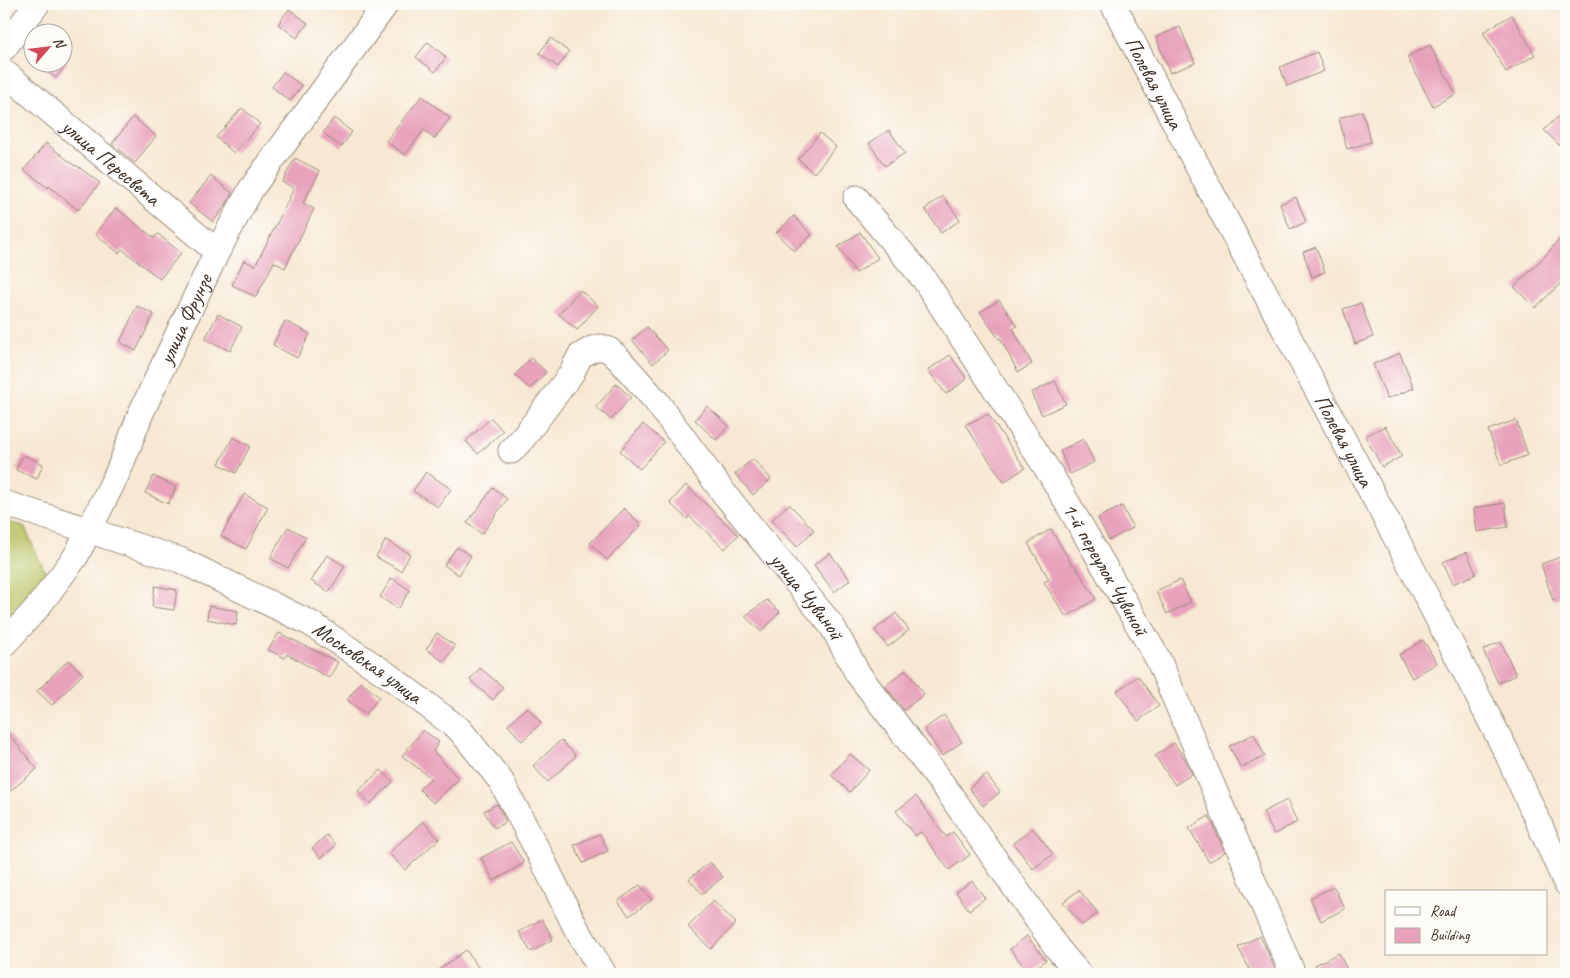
<svg xmlns="http://www.w3.org/2000/svg" width="1570" height="978" viewBox="0 0 1570 978" font-family="Caveat,sans-serif">
<style>
.green{fill:#b9c567;stroke:#7a7842}
.building{fill:#e8a2bc}
.lines{fill:none;stroke-linecap:round;stroke-linejoin:round}
.minor-casing{stroke:#998978;stroke-width:27}
.minor{stroke:#fff;stroke-width:25}
.labels{text-anchor:middle;stroke-width:4;stroke-linejoin:round;paint-order:stroke}
.street-label{font-size:21px;fill:#3b2a1e;stroke:#fdfcf7}
</style>
<rect width="100%" height="100%" fill="#fdfcf7"/>
<filter id="ink" filterUnits="userSpaceOnUse"><feTurbulence type="fractalNoise" baseFrequency=".02" numOctaves="2"/><feDisplacementMap in="SourceGraphic" scale="10" xChannelSelector="R" yChannelSelector="G"/><feConvolveMatrix kernelMatrix="1 2 1 2 8 2 1 2 1" color-interpolation-filters="sRGB"/></filter>
<filter id="wash" filterUnits="userSpaceOnUse"><feTurbulence type="fractalNoise" baseFrequency=".0096" numOctaves="4" result="noise"/><feDisplacementMap in="SourceGraphic" scale="20" xChannelSelector="R" yChannelSelector="G"/><feGaussianBlur stdDeviation="1.12" result="paint"/><feColorMatrix in="noise" values="0 0 0 0 0 0 0 0 0 0 0 0 0 0 0 0 0 1.4 0 .05"/><feComposite in="paint" operator="in"/></filter>
<g filter="url(#wash)">
<rect width="100%" height="100%" fill="#f7e8d3"/>
<path class="green" d="M4 521 24 526 50 582 4 633Z"/>
<g id="blocks">
<path class="building" d="M289 9 308 23 297 38 278 24Z
M1512 15 1535 55 1506 72 1483 32Z
M1180 27 1195 63 1170 73 1156 37Z
M551 38 569 52 558 67 539 53Z
M428 42 446 57 435 72 416 57Z
M1430 45 1456 94 1433 106 1407 57Z
M1317 52 1324 71 1287 86 1280 67Z
M36 62H68L56 78Z
M283 72 302 86 290 101 272 87Z
M422 96 450 118 434 139 424 130 405 155 386 141Z
M242 108 260 124 234 153 216 137Z
M1566 109V152L1544 130Z
M1362 111 1371 142 1347 149 1339 118Z
M133 117 156 136 135 163 112 144Z
M334 118 352 132 341 147 323 133Z
M889 130 905 153 885 166 869 143Z
M820 133 836 147 814 173 798 159Z
M46 143 75 166 76 165 100 183 78 210 49 186 48 188 24 170Z
M295 158 320 171 303 203 314 209 285 268 274 262 256 297 232 285 244 260 255 266 278 221 294 188 282 182Z
M211 176 232 193 226 205 213 222 189 203Z
M943 196 960 220 941 233 925 209Z
M1296 197 1306 222 1290 229 1280 204Z
M116 208 154 238 158 234 181 253 160 279 122 249 119 253 95 234Z
M794 216 812 235 794 251 776 233Z
M1566 231V278L1535 308 1514 287 1545 256Z
M860 232 878 258 856 273 838 247Z
M1316 247 1325 272 1312 277 1303 252Z
M580 290 598 306 577 330 559 314Z
M999 300 1017 326 1013 329 1032 364 1018 372 1000 338 999 339 980 312Z
M1361 303 1373 337 1355 344 1343 309Z
M137 306 154 314 136 351 120 342Z
M218 314 242 327 230 351 205 339Z
M285 321 310 334 297 358 273 345Z
M647 327 668 350 653 364 632 340Z
M1400 353 1414 388 1387 399 1373 364Z
M950 355 967 379 946 394 928 370Z
M531 358 546 372 530 389 515 375Z
M1055 381 1066 404 1042 415 1031 393Z
M616 384 631 397 611 420 596 407Z
M707 406 729 426 716 440 695 420Z
M988 414 1025 468 1004 482 965 425Z
M491 418 503 431 478 454 466 441Z
M1516 420 1528 455 1501 465 1488 430Z
M643 424 664 442 640 469 620 451Z
M1385 426 1402 456 1382 467 1365 436Z
M233 437 250 446 236 473 219 464Z
M1083 439 1094 462 1070 474 1060 451Z
M23 455 43 464 37 479 16 470Z
M753 459 771 479 753 495 735 474Z
M426 472 451 489 438 507 413 491Z
M153 476 176 487 168 504 145 493Z
M686 485 738 535 725 549 689 516 687 519 670 503Z
M493 488 507 499 482 534 467 523Z
M244 494 268 507 246 549 221 536Z
M1505 503 1508 527 1477 532 1474 508Z
M789 504 814 530 797 547 772 520Z
M1122 506 1133 528 1109 540 1098 518Z
M624 508 641 525 607 560 590 543Z
M288 527 306 537 288 568 270 558Z
M1051 529 1072 565 1074 564 1096 599 1066 617 1044 582 1049 579 1028 543Z
M386 540 410 554 401 571 376 557Z
M457 547 471 556 459 575 444 565Z
M1467 552 1476 574 1453 584 1443 562Z
M830 553 850 580 834 592 814 565Z
M327 555 345 566 329 592 311 581Z
M1566 555V596L1553 600 1541 564Z
M392 578 410 590 398 609 380 597Z
M1180 580 1191 602 1167 614 1156 591Z
M155 586 177 590 174 610 152 607Z
M767 600 780 612 761 632 745 616Z
M209 606 238 611 236 625 207 619Z
M896 613 909 630 888 647 875 630Z
M279 633 338 662 329 678 287 654 285 658 268 650Z
M437 633 455 646 444 662 426 649Z
M1423 640 1437 663 1412 678 1399 655Z
M1501 642 1516 675 1498 683 1483 650Z
M68 660 83 674 52 705 37 691Z
M480 668 503 687 493 700 470 680Z
M906 670 924 694 904 710 885 686Z
M1138 676 1159 706 1138 721 1117 691Z
M361 682 379 697 366 714 347 700Z
M527 707 541 723 522 741 508 725Z
M944 715 962 742 942 756 924 729Z
M4 728 37 769 4 796Z
M423 730 439 742 433 751 459 779 433 803 419 789 431 778 402 756Z
M1254 734 1265 756 1241 768 1229 746Z
M561 740 576 756 548 782 533 766Z
M1174 743 1185 759 1192 774 1175 785 1155 756Z
M850 754 869 770 850 792 831 775Z
M381 770 393 782 370 804 358 791Z
M986 774 1000 792 983 806 969 788Z
M916 796 946 837 953 832 970 855 949 870 921 832 915 836 896 811Z
M1287 800 1297 822 1274 834 1263 812Z
M497 804 506 822 494 828 484 811Z
M1209 816 1225 852 1209 862 1189 828Z
M423 821 439 839 405 870 389 853Z
M1033 828 1053 854 1033 869 1013 843Z
M600 834 608 851 583 863 574 845Z
M327 835 336 845 321 858 312 848Z
M511 842 524 863 494 881 481 858Z
M710 862 723 877 702 894 689 879Z
M972 881 985 898 969 910 956 892Z
M640 885 652 900 629 916 618 901Z
M1334 887 1345 909 1321 921 1310 898Z
M1079 890 1098 913 1082 925 1063 902Z
M713 901 736 923 711 949 688 927Z
M542 919 553 939 531 952 519 932Z
M1027 936 1046 960 1029 973 1010 949Z
M1260 936 1266 948 1277 974H1252L1238 947Z
M466 950 483 974H433Z
M1339 953 1349 974H1319L1315 965Z"/>
</g>
</g>
<g filter="url(#ink)">
<use href="#blocks" fill-opacity="0" stroke="#998978" stroke-width="1"/>
<g class="lines">
<g class="minor-casing">
<g id="minor">
<path id="s1" d="M1113 4 1208 186 1404 553 1506 751 1566 883"/>
<path d="M4 48 37 4"/>
<path id="s2" d="M4 72 217 252"/>
<path id="s3" d="M856 198 924 279 1051 475 1158 659 1293 974"/>
<path id="s4" d="M511 451 523 438 571 374 580 356 592 349 601 347 609 350 619 359 656 401 723 492 832 626 858 674 949 793 1057 948 1079 974"/>
<path id="s5" d="M4 503 180 560 310 623 389 676 460 730 501 781 540 855 576 928 604 974"/>
<path id="s6" d="M4 644 37 608 76 556 118 472 141 413 178 334 217 252 251 189 386 4"/>
</g>
</g>
<use href="#minor" class="minor"/>
</g>
</g>
<g class="labels">
<g class="street-label">
<text dy="7" stroke="none"><textPath href="#s1" startOffset="89">Полевая улица</textPath></text>
<text dy="7" stroke="none"><textPath href="#s2" startOffset="140">улица Пересвета</textPath></text>
<text dy="7" stroke="none"><textPath href="#s6" startOffset="375">улица Фрунзе</textPath></text>
<text dy="7" stroke="none"><textPath href="#s1" startOffset="494">Полевая улица</textPath></text>
<text dy="7" stroke="none"><textPath href="#s3" startOffset="448">1-й переулок Чувиной</textPath></text>
<text dy="7" stroke="none"><textPath href="#s4" startOffset="466">улица Чувиной</textPath></text>
<text dy="7" stroke="none"><textPath href="#s5" startOffset="399">Московская улица</textPath></text>
</g>
</g>
<rect width="1570" height="978" fill="none" stroke="#fdfcf7" stroke-width="20"/>
<rect x="1385" y="890" width="162" height="65" fill="#fdfcf7" stroke="#afa8a0"/>
<rect x="1395" y="907" width="25" height="8" fill="#ffffff" stroke="#afa8a0"/>
<text x="1430" y="916" font-size="15" fill="#3b2a1e">Road</text>
<rect x="1395" y="928" width="25" height="15" fill="#e8a2bc" stroke="#afa8a0"/>
<text x="1430" y="940" font-size="15" fill="#3b2a1e">Building</text>
<g transform="translate(48 48) rotate(62)"><circle r="24" fill="#fdfcf7" stroke="#afa8a0"/>
<path d="M0-4L9 19L0 12L-9 19Z" fill="#d1495b"/>
<text y="-8" font-size="14" font-weight="bold" text-anchor="middle" fill="#3b2a1e">N</text>
</g>
</svg>
